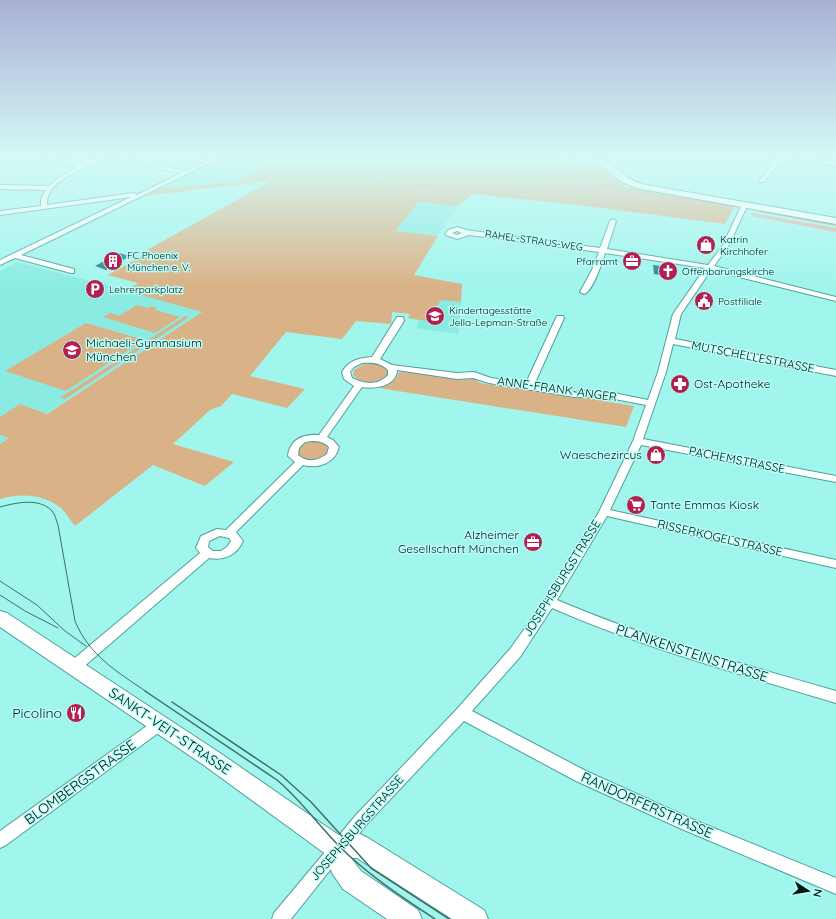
<svg xmlns="http://www.w3.org/2000/svg" width="836" height="919" viewBox="0 0 836 919" font-family="Quicksand,sans-serif">
<style>
.built{fill:#8aebe3}
.green{fill:#dab287}
.forest{fill:#cba071}
.lines{fill:none;stroke-linecap:round;stroke-linejoin:round}
.stream{stroke:#eeaab5;stroke-width:2}
.building{fill:#27808c}
.street-casing{stroke:#4ca19a;stroke-width:2}
.secondary-casing{stroke:#4ca19a;stroke-width:2}
.street{fill:#fff;fill-rule:evenodd}
.secondary{fill:#fff;fill-rule:evenodd}
.tram-far1{stroke:#3f6f6a;stroke-width:1}
.tram{stroke:#3f6f6a;stroke-width:1.5}
.labels{text-anchor:middle;stroke-width:3;stroke-linejoin:round;paint-order:stroke}
.far-poi-label{font-size:10px;fill:#001816;stroke:#bcfff8;text-anchor:start}
.far-street-label{font-size:10px;fill:#001816;stroke:#bcfff8}
.poi-label{font-size:12px;fill:#001816;stroke:#bcfff8;text-anchor:start}
.street-label{font-size:12px;fill:#001816;stroke:#bcfff8}
.near-street-label{font-size:14px;fill:#001816;stroke:#bcfff8}
.near-poi-label{font-size:14px;fill:#001816;stroke:#bcfff8;text-anchor:end}
</style>
<rect width="100%" height="100%" fill="#a0f5ed"/>
<path class="built" d="M223 158 266 167 238 181 170 188 164 187Z
M419 202 457 206 438 236 395 231Z
M18 262 203 311 0 444V271Z
M421 298 461 302 458 334 416 328 419 320 408 318Z"/>
<path class="green" d="M223 158H552L598 165 619 183 626 187 735 206 725 224 578 205 473 194 457 206 419 202 395 231 438 236 414 275 462 284 461 302 441 300 427 321 408 318 410 314 392 312 391 324 356 321 342 339 286 332 250 376 305 389 287 408 232 394 221 406 210 410 173 444 234 462 205 486 153 465 75 526C70 520 66 513 61 508 43 494 21 493 0 499V444L9 438 0 435V417L20 404 47 414 202 312 127 291 138 283 108 275 151 251 147 250 271 181 144 196 164 187 170 188 238 181 265 167Z
M751 213 836 228V232L751 215Z
M137 305 148 308 151 306 157 308 155 310 180 317 155 333 103 317 110 313 119 316Z
M185 316 189 317 65 399 60 398Z
M86 323 144 340 66 391 5 371Z
M364 364C372 363 381 363 387 370V375C379 384 361 385 353 375L354 370Z
M404 371 463 380 475 379 480 383 576 397 589 394 588 398 634 406 626 427 379 388C386 383 396 384 398 373Z
M319 441 326 445 328 450C324 462 305 464 297 454L298 448 305 443Z"/>
<path class="forest" d="M760 209 834 223 836 226 760 212 758 211Z"/>
<g class="lines">
<path class="stream" d="M351 158H353L355 165
M362 168 383 181
M394 186 418 190 477 186
M485 186H538L592 189
M599 190 675 203 692 201 701 204
M753 215 836 231"/>
</g>
<path class="building" d="M119 253 130 256 106 270 95 266Z
M653 265 661 266 678 269 675 277 654 274Z"/>
<g class="lines">
<g class="street-casing">
<path id="street" d="M41 158H54L83 163 95 158H103C87 169 45 179 47 205L134 193 137 195 181 173 110 158H121L186 171 213 158H220L21 255 74 269V273H71L15 258 0 265V260L131 197 0 215V211L41 206V199L46 190 0 189V185L49 186 57 179 78 166Z
M777 158H783L764 182H760V180Z
M797 158H810L836 162V166Z
M745 202 748 204 729 245 714 266 836 297V301L711 270 681 314 675 339 836 370V376L673 344 666 372 643 439 836 476V482L641 445 610 510 836 560V568L607 516 557 600C648 639 742 664 836 691V703C740 674 644 648 552 608L520 657 472 711 586 771 694 820 836 878V894L684 830 576 781 464 721 366 825 291 919H272L274 913 356 815 457 709 510 649 546 599 599 512 633 441 646 405 604 397H575L489 383 473 378 457 379 397 370C396 387 374 389 362 387L327 437 333 440 339 447C335 463 319 469 303 465L236 532 243 541C237 555 224 561 209 558L80 670 75 671 70 670 68 666 70 662 200 553 196 548 201 536 217 529 226 530 295 462 288 456C290 439 303 434 319 435L354 386 344 379 342 372C349 360 359 358 372 357L397 317H403L404 321 380 359 392 365 457 373 474 372 491 378 526 383 556 318 557 316H563L564 318 534 385 575 391H604L648 400 658 372 673 314 705 268 605 253C602 263 593 291 584 294L580 292 592 270 599 252 469 235 457 239 446 235 445 234 448 230 458 227 466 230 600 248 610 221 613 219 616 221 607 249 708 265 723 245 742 204ZM457 231 462 233 457 235 452 233ZM362 363C372 362 381 363 388 370V375C378 386 364 384 352 378L350 372 354 367ZM312 441C319 441 324 442 329 447L327 454C318 461 307 463 298 455L299 448 305 442ZM220 536 229 538 231 541 227 547 221 551H213L208 547 209 541Z
M160 718 165 720 167 724 165 728 6 845 0 848V831L155 720Z"/>
</g>
<g class="secondary-casing">
<path id="secondary" d="M574 158H591L607 161 628 178 641 184 836 218V224L636 188 622 182 601 165 575 160Z
M0 611 7 613 220 753 340 836 360 834 368 838 484 910 488 919H452L357 858H351L361 871 418 910 422 919H387L343 889 332 873 327 855 205 766 0 627Z"/>
</g>
<use href="#street" class="street"/>
<use href="#secondary" class="secondary"/>
<path class="tram-far1" d="M0 507C15 503 39 497 52 511 55 514 56 520 58 525L75 621C89 655 117 672 147 692
M0 581 37 605 65 631 86 646
M0 595 25 611 58 628"/>
<path class="tram" d="M145 691 277 780C301 800 318 825 340 847 368 875 402 897 435 919
M172 702 281 775 311 802 371 868 449 919"/>
</g>
<linearGradient id="sky" x2="0" y2="1"><stop stop-color="#aab0d4"/><stop offset="0.55" stop-color="#d4faf7"/><stop offset="1" stop-color="#d4faf7" stop-opacity="0"/></linearGradient>
<rect width="836" height="287" fill="url(#sky)"/>
<defs>
<g id="shop-disc" transform="scale(1)"><circle r="9.5" fill="#b1204f" stroke="#bcfff8"/><path d="M-5-2.5h2.3a2.7 3.5 0 0 1 5.4 0H5L5.5 6h-11ZM-1.5-2.5h3a1.5 2.3 0 0 0-3 0Z" fill="#fff"/></g>
<g id="building-disc" transform="scale(1)"><circle r="9.5" fill="#b1204f" stroke="#bcfff8"/><path d="M-4-6H4V6H1V3H-1V6H-4ZM-2.5-4.3h1.7v1.8h-1.7ZM.8-4.3h1.7v1.8H.8ZM-2.5-1h1.7V.8h-1.7ZM.8-1h1.7V.8H.8Z" fill="#fff"/></g>
<g id="office-disc" transform="scale(1)"><circle r="9.5" fill="#b1204f" stroke="#bcfff8"/><path d="M-6-3h4V-5.5h4V-3h4V5H-6ZM-1-4.5V-3h2v-1.5ZM-6 0V1H6V0Z" fill="#fff"/></g>
<g id="church-disc" transform="scale(1)"><circle r="9.5" fill="#b1204f" stroke="#bcfff8"/><path d="M-1.2-6h2.4v3.5h3.3v2.4h-3.3V6h-2.4V-.1h-3.3v-2.4h3.3Z" fill="#fff"/></g>
<g id="parking-disc" transform="scale(1)"><circle r="9.5" fill="#b1204f" stroke="#bcfff8"/><path d="M-3.5-5.5H1a3.5 3.5 0 0 1 0 7H-1V5.5H-3.5ZM-1-3.4V-.6H.8a1.4 1.4 0 0 0 0-2.8Z" fill="#fff"/></g>
<g id="civic-disc" transform="scale(1)"><circle r="9.5" fill="#b1204f" stroke="#bcfff8"/><path d="M-.6-6.5H3V-4.5H.6V-3L4-1V1h2V6H-6V1h2V-1L-.6-3ZM-1.2 2.5V6h2.4V2.5Z" fill="#fff"/></g>
<g id="school-disc" transform="scale(1)"><circle r="9.5" fill="#b1204f" stroke="#bcfff8"/><path d="M0-5L7-2L0 1L-7-2ZM-4 1L0 2.5L4 1V4Q0 6-4 4Z" fill="#fff"/></g>
<g id="pharmacy-disc" transform="scale(1)"><circle r="9.5" fill="#b1204f" stroke="#bcfff8"/><path d="M-2-6h4v4h4v4h-4v4h-4v-4h-4v-4h4Z" fill="#fff"/></g>
<g id="supermarket-disc" transform="scale(1)"><circle r="9.5" fill="#b1204f" stroke="#bcfff8"/><path d="M-6-5.5h2.5l.6 2H6L4.5 2H-2.5L-4.4-4H-6ZM-1.5 3.2a1.3 1.3 0 1 0 .1 0ZM3 3.2a1.3 1.3 0 1 0 .1 0Z" fill="#fff"/></g>
<g id="restaurant-disc" transform="scale(1)"><circle r="9.5" fill="#b1204f" stroke="#bcfff8"/><path d="M-5-6h1v4h1v-4h1v4h1v-4h1v5L-1.5 .5V6h-2V.5L-5-1ZM5-6V6H3V1.5H1.5Q1.5-4 5-6Z" fill="#fff"/></g>
</defs>
<g fill-rule="evenodd">
<use href="#shop-disc" x="706" y="245"/>
<use href="#building-disc" x="113" y="261"/>
<use href="#office-disc" x="632" y="261"/>
<use href="#church-disc" x="668" y="271"/>
<use href="#parking-disc" x="95" y="289"/>
<use href="#civic-disc" x="704" y="301"/>
<use href="#school-disc" x="435" y="316"/>
<use href="#school-disc" x="72" y="350"/>
<use href="#pharmacy-disc" x="680" y="384"/>
<use href="#shop-disc" x="656" y="455"/>
<use href="#supermarket-disc" x="636" y="505"/>
<use href="#office-disc" x="533" y="542"/>
<use href="#restaurant-disc" x="76" y="713"/>
</g>
<g class="labels">
<g class="far-poi-label">
<text x="720" y="243">Katrin<tspan x="720" dy="12">Kirchhofer</tspan></text>
<text x="127" y="259">FC Phoenix<tspan x="127" dy="12">München e. V.</tspan></text>
<text x="618" y="265" text-anchor="end">Pfarramt</text>
<text x="682" y="275">Offenbarungskirche</text>
<text x="109" y="293">Lehrerparkplatz</text>
<text x="718" y="305">Postfiliale</text>
<text x="449" y="314">Kindertagesstätte<tspan x="449" dy="12">Jella-Lepman-Straße</tspan></text>
</g>
<g class="far-street-label">
<text transform="translate(534 240) rotate(8)" y="4">RAHEL-STRAUS-WEG</text>
</g>
<g class="poi-label">
<text x="86" y="347">Michaeli-Gymnasium<tspan x="86" dy="14">München</tspan></text>
<text x="694" y="388">Ost-Apotheke</text>
<text x="642" y="459" text-anchor="end">Waeschezircus</text>
<text x="650" y="509">Tante Emmas Kiosk</text>
<text x="519" y="539" text-anchor="end">Alzheimer<tspan x="519" dy="14">Gesellschaft München</tspan></text>
</g>
<g class="street-label">
<text transform="translate(753 357) rotate(11)" y="4">MUTSCHELLESTRASSE</text>
<text transform="translate(557 389) rotate(8)" y="4">ANNE-FRANK-ANGER</text>
<text transform="translate(737 460) rotate(11)" y="4">PACHEMSTRASSE</text>
<text transform="translate(720 538) rotate(13)" y="4">RISSERKOGELSTRASSE</text>
<text transform="translate(562 578) rotate(-58)" y="4">JOSEPHSBURGSTRASSE</text>
<text transform="translate(357 828) rotate(-49)" y="4">JOSEPHSBURGSTRASSE</text>
</g>
<g class="near-street-label">
<text transform="translate(692 653) rotate(18)" y="5">PLANKENSTEINSTRASSE</text>
<text transform="translate(170 731) rotate(34)" y="5">SANKT-VEIT-STRASSE</text>
<text transform="translate(80 782) rotate(-36)" y="5">BLOMBERGSTRASSE</text>
<text transform="translate(647 805) rotate(24)" y="5">RANDORFERSTRASSE</text>
</g>
<g class="near-poi-label">
<text x="62" y="718">Picolino</text>
</g>
</g>
<g transform="translate(808 891) rotate(102)" stroke="#bcfff8" stroke-width="3" paint-order="stroke">
<path d="M0-3L7 15L0 10L-7 15Z" fill="#001816"/>
<text y="-6" font-size="11" font-weight="bold" text-anchor="middle" fill="#001816">N</text>
</g>
</svg>
